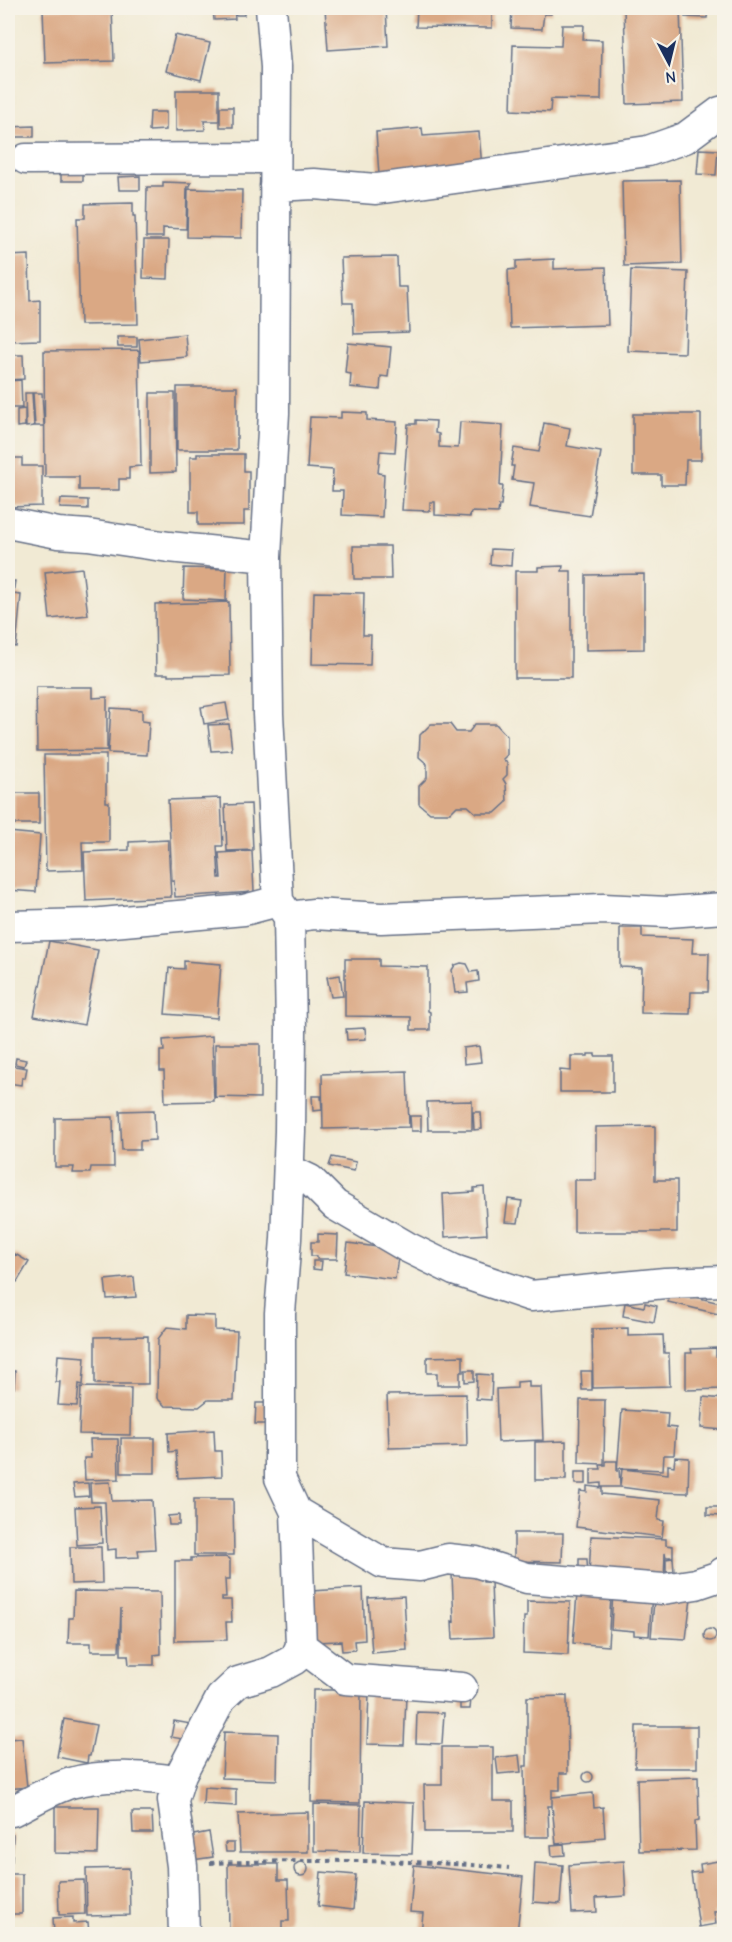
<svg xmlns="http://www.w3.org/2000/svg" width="732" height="1942" viewBox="0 0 732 1942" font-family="'Comic Neue',sans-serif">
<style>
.building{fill:#daa884}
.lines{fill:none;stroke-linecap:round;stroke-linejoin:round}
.minor-casing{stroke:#667087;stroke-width:33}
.path{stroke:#667087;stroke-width:4;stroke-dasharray:4.5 4.5;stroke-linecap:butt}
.minor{stroke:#fff;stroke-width:30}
</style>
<rect width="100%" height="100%" fill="#f7f3e8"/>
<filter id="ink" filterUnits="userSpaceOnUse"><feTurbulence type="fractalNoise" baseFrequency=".0167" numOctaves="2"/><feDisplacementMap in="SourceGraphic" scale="12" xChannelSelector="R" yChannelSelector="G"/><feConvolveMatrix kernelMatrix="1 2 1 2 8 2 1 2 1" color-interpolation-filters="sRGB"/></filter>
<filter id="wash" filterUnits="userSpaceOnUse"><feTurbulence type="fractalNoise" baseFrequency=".008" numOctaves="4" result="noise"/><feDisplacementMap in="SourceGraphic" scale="24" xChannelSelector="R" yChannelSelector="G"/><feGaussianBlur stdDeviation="1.35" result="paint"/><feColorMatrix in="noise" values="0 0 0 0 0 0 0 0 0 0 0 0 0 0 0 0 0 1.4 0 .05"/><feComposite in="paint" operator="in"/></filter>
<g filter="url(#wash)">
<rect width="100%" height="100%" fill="#f1ead4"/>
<g id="blocks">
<path class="building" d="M112 8 114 61 45 63 43 9Z
M213 8H234L235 19 214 20Z
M235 8H244V15H236Z
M325 8H386L388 46 328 50Z
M417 8H492V28L416 27Z
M512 8H551V14H544L542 29 511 28Z
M624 8H680L683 102 627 104Z
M686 8H708L707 18 685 17Z
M562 25H584L583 39 602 40 601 100 551 99 550 112 511 110 513 45 561 46Z
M175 35 210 43 201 80 166 71Z
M8 72H10L14 122H8Z
M176 90H219V121H204L205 130 176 131Z
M220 107H233V127H220Z
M150 112H166V130L149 131Z
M34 126V137H9V127Z
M422 128 423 136 479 132 482 168 379 175 376 132Z
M699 149 718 150 716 175 697 174Z
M61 170H83V181H61Z
M140 176V190H119L118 177Z
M680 180 682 264 624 266 622 181Z
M163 182 191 183 190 187H187L186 229 163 228V237H146L147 187H163Z
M188 189 242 190 241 238 187 237Z
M133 203V216H135L138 324 80 325 77 218H85V204Z
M144 240H169L168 279 143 278Z
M29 255 30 301 40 300V340L8 341V256Z
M397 257 398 287H407L409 332 354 334 353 303H343L341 258Z
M554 259V269L606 267 608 325 510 328 508 270 516 269V261Z
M631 270 688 272 685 353 628 351Z
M185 334 187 357 141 361 139 339Z
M117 337H137V347H118Z
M348 343 391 347 388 377 381 376 380 390 350 387 351 374 345 373Z
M8 345H11L12 355H23L24 379 8 380Z
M139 350 141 466 129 467V479H119V490H79V477H45L44 351Z
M21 380 22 408H8V381Z
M177 387H237V450H177Z
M25 393H32L34 426 26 427Z
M33 393H42L44 426H35Z
M150 393H175L176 472 150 473Z
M25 409V426L17 427V410Z
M341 412 367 413V420L397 422 395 452 380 451 378 473 384 474 382 517 342 515 343 491H332L333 470 307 468 310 417 341 418Z
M633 414H701V460H686L685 485H661V475H633Z
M416 420 436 421 435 433 439 434V447L458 448 460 422 503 425 500 486H503L501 505H499L498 513 471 512 470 517 435 515V502H430V511L402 510 408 424H416Z
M544 423 570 428 567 446 601 452 590 516 530 507 534 483 512 480 514 466H511L514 448 539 452Z
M197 454H244V471H249V511H244V525H198V512H190V457H197Z
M8 458H22V466H42V506L8 507Z
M61 499 88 500V509L60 508Z
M353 546H390L391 579H354Z
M491 549 512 550 511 566 490 564Z
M563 566 562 571H571V678H515V571H538V567Z
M82 568 88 615 50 619 45 572Z
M184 568 227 569 226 601 183 599Z
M644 574V649L586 650V575Z
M8 581H15L13 594 21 595 16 647 8 646Z
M314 592 364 593 363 635H371L370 665 312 664Z
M229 602 230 675 168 676V674H156L155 604Z
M36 687H93V698L107 697V750L37 751Z
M226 703 229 720 204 724 201 707Z
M111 708 142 710V721L149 722 147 755 108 753Z
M229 724 232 750 211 751 208 725Z
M431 724H450L456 732H469L475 724H496L507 736V755L503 759 507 763V775L503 779 506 784 507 802 495 813H476L468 806H457L450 813H430L419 804V786L427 778V764L419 757 420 735Z
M44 755H106V802H109V842H82L83 870 46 871Z
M14 793H39V824H14Z
M221 798 223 846H217L219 878H221L219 853 252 851 254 892 175 897 174 880 172 881 168 800Z
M251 804 253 850 227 851 225 805Z
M8 832 40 835 36 892 8 890Z
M168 840 171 897 86 901 84 852 129 850V842Z
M620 928H642V937L693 939 692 953H709L708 992H691L690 1014 641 1013 642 968 620 967Z
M49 941 98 950 84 1025 34 1016Z
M345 959H379V966L428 967V1011L430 1012V1030H411V1017L345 1016Z
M184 961 221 964 217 1018 165 1014 169 968 184 969Z
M461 963 467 964 471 972 478 971 479 981 467 983 468 992 455 993 452 970 455 965Z
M340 975 343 996 331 997 327 977Z
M365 1028 366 1039 347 1040 346 1029Z
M212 1036 214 1101 165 1102 164 1071H160V1051H164L163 1040Z
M215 1044H260V1098L215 1097Z
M479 1046 481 1062 464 1064 463 1048Z
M588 1054H595V1056H613V1092H560V1070L571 1071V1056H588Z
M16 1058 26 1060 24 1066 15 1064Z
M8 1065 27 1068 25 1078H22L21 1085 8 1083Z
M407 1071 409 1127 323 1129 322 1074Z
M312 1096H321L322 1110 313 1111Z
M472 1101V1130H428L427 1102Z
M154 1110 155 1140 140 1141V1150H122L120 1111Z
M473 1112H481L482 1129 474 1130Z
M410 1116H421V1131H411Z
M113 1117 114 1167H91L90 1173H73L74 1167H55V1118Z
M655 1126V1180H677V1232H574V1180H596V1127Z
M332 1157 356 1162 354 1171 329 1166Z
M484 1187 487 1234 445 1237 443 1194 474 1192V1188Z
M508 1199 522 1201 518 1223 505 1222Z
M318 1234 338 1235 337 1259H317V1256H311V1242H318Z
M348 1243 399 1250 395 1279 344 1273Z
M15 1254 29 1262 17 1282 8 1276V1268Z
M313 1261H322L321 1270 313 1269Z
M134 1277 136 1297 107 1299 105 1280Z
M671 1291 720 1303 718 1314 668 1302Z
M625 1303 644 1307 645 1303 657 1306 654 1322 623 1316Z
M186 1315 215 1316V1330L237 1331 234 1400H208L199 1407 165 1406 157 1398 158 1339 167 1327 186 1329Z
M628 1328V1336L663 1335 664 1353H669L670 1386 593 1388 592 1329Z
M148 1336V1384H95V1337Z
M716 1348V1356H724V1389L686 1390V1353H692L691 1349Z
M58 1355 85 1357 83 1385 79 1384 77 1406 58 1405 60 1382H56Z
M463 1356V1372H460V1385H437V1373H427V1357Z
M465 1370H474V1381L465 1382Z
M8 1371H15L14 1388H8Z
M581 1371H592V1390H582Z
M477 1374 492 1375 491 1400 476 1399Z
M529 1381V1387H541L543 1440 498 1442 496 1389 517 1388V1382Z
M81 1387 131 1388 130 1435 79 1434Z
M466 1394 467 1446 389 1448 387 1395Z
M703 1397 724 1399V1430L701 1428Z
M580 1400H605L604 1464 579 1463Z
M256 1403H266L265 1424H255Z
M622 1410 668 1413 667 1427 676 1428 674 1455H664L663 1470 619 1468 620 1486 622 1469 668 1474V1465L674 1466 675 1457 689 1458 688 1493 657 1492 620 1487H601V1483L591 1484V1469H601L600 1465H606V1461H617V1472Z
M214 1430 215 1451H221L222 1476 178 1478 176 1451 169 1452 168 1433Z
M121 1438H155V1473H121Z
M90 1439H118L119 1479 85 1480 84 1458H91Z
M566 1441V1480H535V1442Z
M575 1472H586V1484H575Z
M110 1482 112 1501 152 1500 155 1549 138 1550 139 1557 116 1558V1549L107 1550 105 1502H91L90 1483Z
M88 1483 89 1496 75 1497 73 1484Z
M587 1486 602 1488V1494L660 1500 658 1520 664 1521 662 1537 576 1527 580 1491 587 1492Z
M194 1499H233L234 1555H194Z
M100 1506 102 1543 77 1545 75 1507Z
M707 1507H720V1516L707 1515Z
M179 1515V1525H169L168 1516Z
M514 1533H563L562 1562 514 1561Z
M591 1536 666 1539V1545L673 1546V1557H666L665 1553 664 1580 589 1577Z
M70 1547H101L102 1583 71 1584Z
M225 1557 230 1559V1579H225L226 1597H222V1600H231L232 1622H226L227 1640 175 1641V1561H191V1558Z
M673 1558 674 1572H666V1559Z
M579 1559H587L588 1579 579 1578Z
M482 1573 483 1582H491L493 1637 453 1639 452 1621 454 1622 452 1574Z
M363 1588 365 1640 354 1641 355 1650 342 1651 341 1641 312 1642 311 1591Z
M674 1589 691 1598 686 1639 651 1637 654 1601 674 1603Z
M74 1591 160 1592 161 1654 154 1655V1665H129L128 1655H121V1608L119 1651H91V1643H68L69 1618H73Z
M613 1591 652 1594 649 1636 634 1635V1631L611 1629Z
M577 1594 611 1596 608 1646 573 1643Z
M404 1596 407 1650 372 1653 368 1598Z
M527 1601 570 1602 568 1655 523 1653 524 1617H527Z
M704 1635a6 6 0 1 1 12 0a6 6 0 1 1-12 0Z
M313 1690H361L360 1803 311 1802Z
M369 1694 406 1696 404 1745 367 1744Z
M567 1696 568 1773H560V1790H552V1806V1797L593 1793 594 1808 603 1807 605 1837 596 1838V1840L556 1844 552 1806H548L549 1837H525L524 1766H527V1697Z
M460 1699H471L470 1709H460Z
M417 1712 444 1713 442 1744 416 1743Z
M64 1719 96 1725 90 1756H88L87 1763 57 1757Z
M174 1721 191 1724 188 1740 171 1737Z
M636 1726H697V1768H635Z
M224 1732 278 1734 277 1780 222 1778Z
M22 1738 27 1787 8 1789V1739Z
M442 1747H493V1801H513V1832H425L424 1785H442Z
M519 1755 521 1772 498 1774 496 1758Z
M583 1777a5 5 0 1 1 10 0a5 5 0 1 1-10 0Z
M698 1777 699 1820 695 1821 696 1850 639 1851 637 1779Z
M204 1787 236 1789V1806L203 1804Z
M365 1801 414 1803 412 1854 363 1853Z
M314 1804 361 1805 360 1852 314 1851Z
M55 1807H99L98 1854 55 1853Z
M132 1812H152L153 1833H133Z
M308 1812V1852H240L238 1814Z
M209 1832 213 1857 192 1860 188 1836Z
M8 1835H13L12 1861H8Z
M225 1843H234V1852H226Z
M564 1844 565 1855 552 1856 551 1845Z
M724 1860V1911L714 1912 716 1924 699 1927 691 1873 701 1872 700 1864Z
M624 1861 626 1896 596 1898 597 1912 572 1913 569 1865Z
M294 1869a7 7 0 1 1 14 0a7 7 0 1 1-14 0Z
M535 1863 563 1865 560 1904 533 1902Z
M228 1864H278V1880H288L289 1921H282V1934H229Z
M414 1865 523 1877 517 1934H421L423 1913 410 1912Z
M129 1868 130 1915 87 1916 86 1869Z
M321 1872 356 1875 353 1910 318 1906Z
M8 1874H22V1914H8Z
M84 1880 85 1914 59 1915 58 1881Z
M73 1917V1923L88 1922 89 1934H54L53 1918Z"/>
</g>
</g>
<g filter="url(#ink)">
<use href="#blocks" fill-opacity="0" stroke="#667087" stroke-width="1.5"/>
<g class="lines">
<g class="minor-casing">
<path id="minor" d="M271 8 276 67 274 413 266 557 268 714 278 901 289 917 291 1030 290 1131 286 1239 280 1313V1478L296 1512 383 1563 420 1566 448 1559 476 1562 527 1578 663 1589 696 1584 717 1577 724 1572
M26 159 275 158
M275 186 314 184 376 189 648 151 685 138 720 112 724 111
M8 523 58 533 88 535 169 547 266 557
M289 917 314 914 381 918 603 909 668 912 724 908
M8 926 91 924 244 910 278 901
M289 1170 310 1180 335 1205 407 1247 454 1270 531 1296 665 1283 724 1281
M301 1646 345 1679 462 1688
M12 1811C31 1802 51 1789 71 1783 105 1773 144 1777 179 1781
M184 1934 182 1866 173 1800 181 1774 221 1698 238 1682 271 1672 295 1659 301 1646 296 1512"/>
</g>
<path class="path" d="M210 1863C310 1860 409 1859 509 1868"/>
<use href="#minor" class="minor"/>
</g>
</g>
<rect width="732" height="1942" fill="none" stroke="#f7f3e8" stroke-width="30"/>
<g transform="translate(669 63) rotate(173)" stroke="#f7f3e8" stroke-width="4.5" paint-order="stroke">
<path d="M0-4.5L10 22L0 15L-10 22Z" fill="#1b2f5e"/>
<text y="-9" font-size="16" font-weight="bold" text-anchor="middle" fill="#1b2f5e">N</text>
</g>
</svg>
